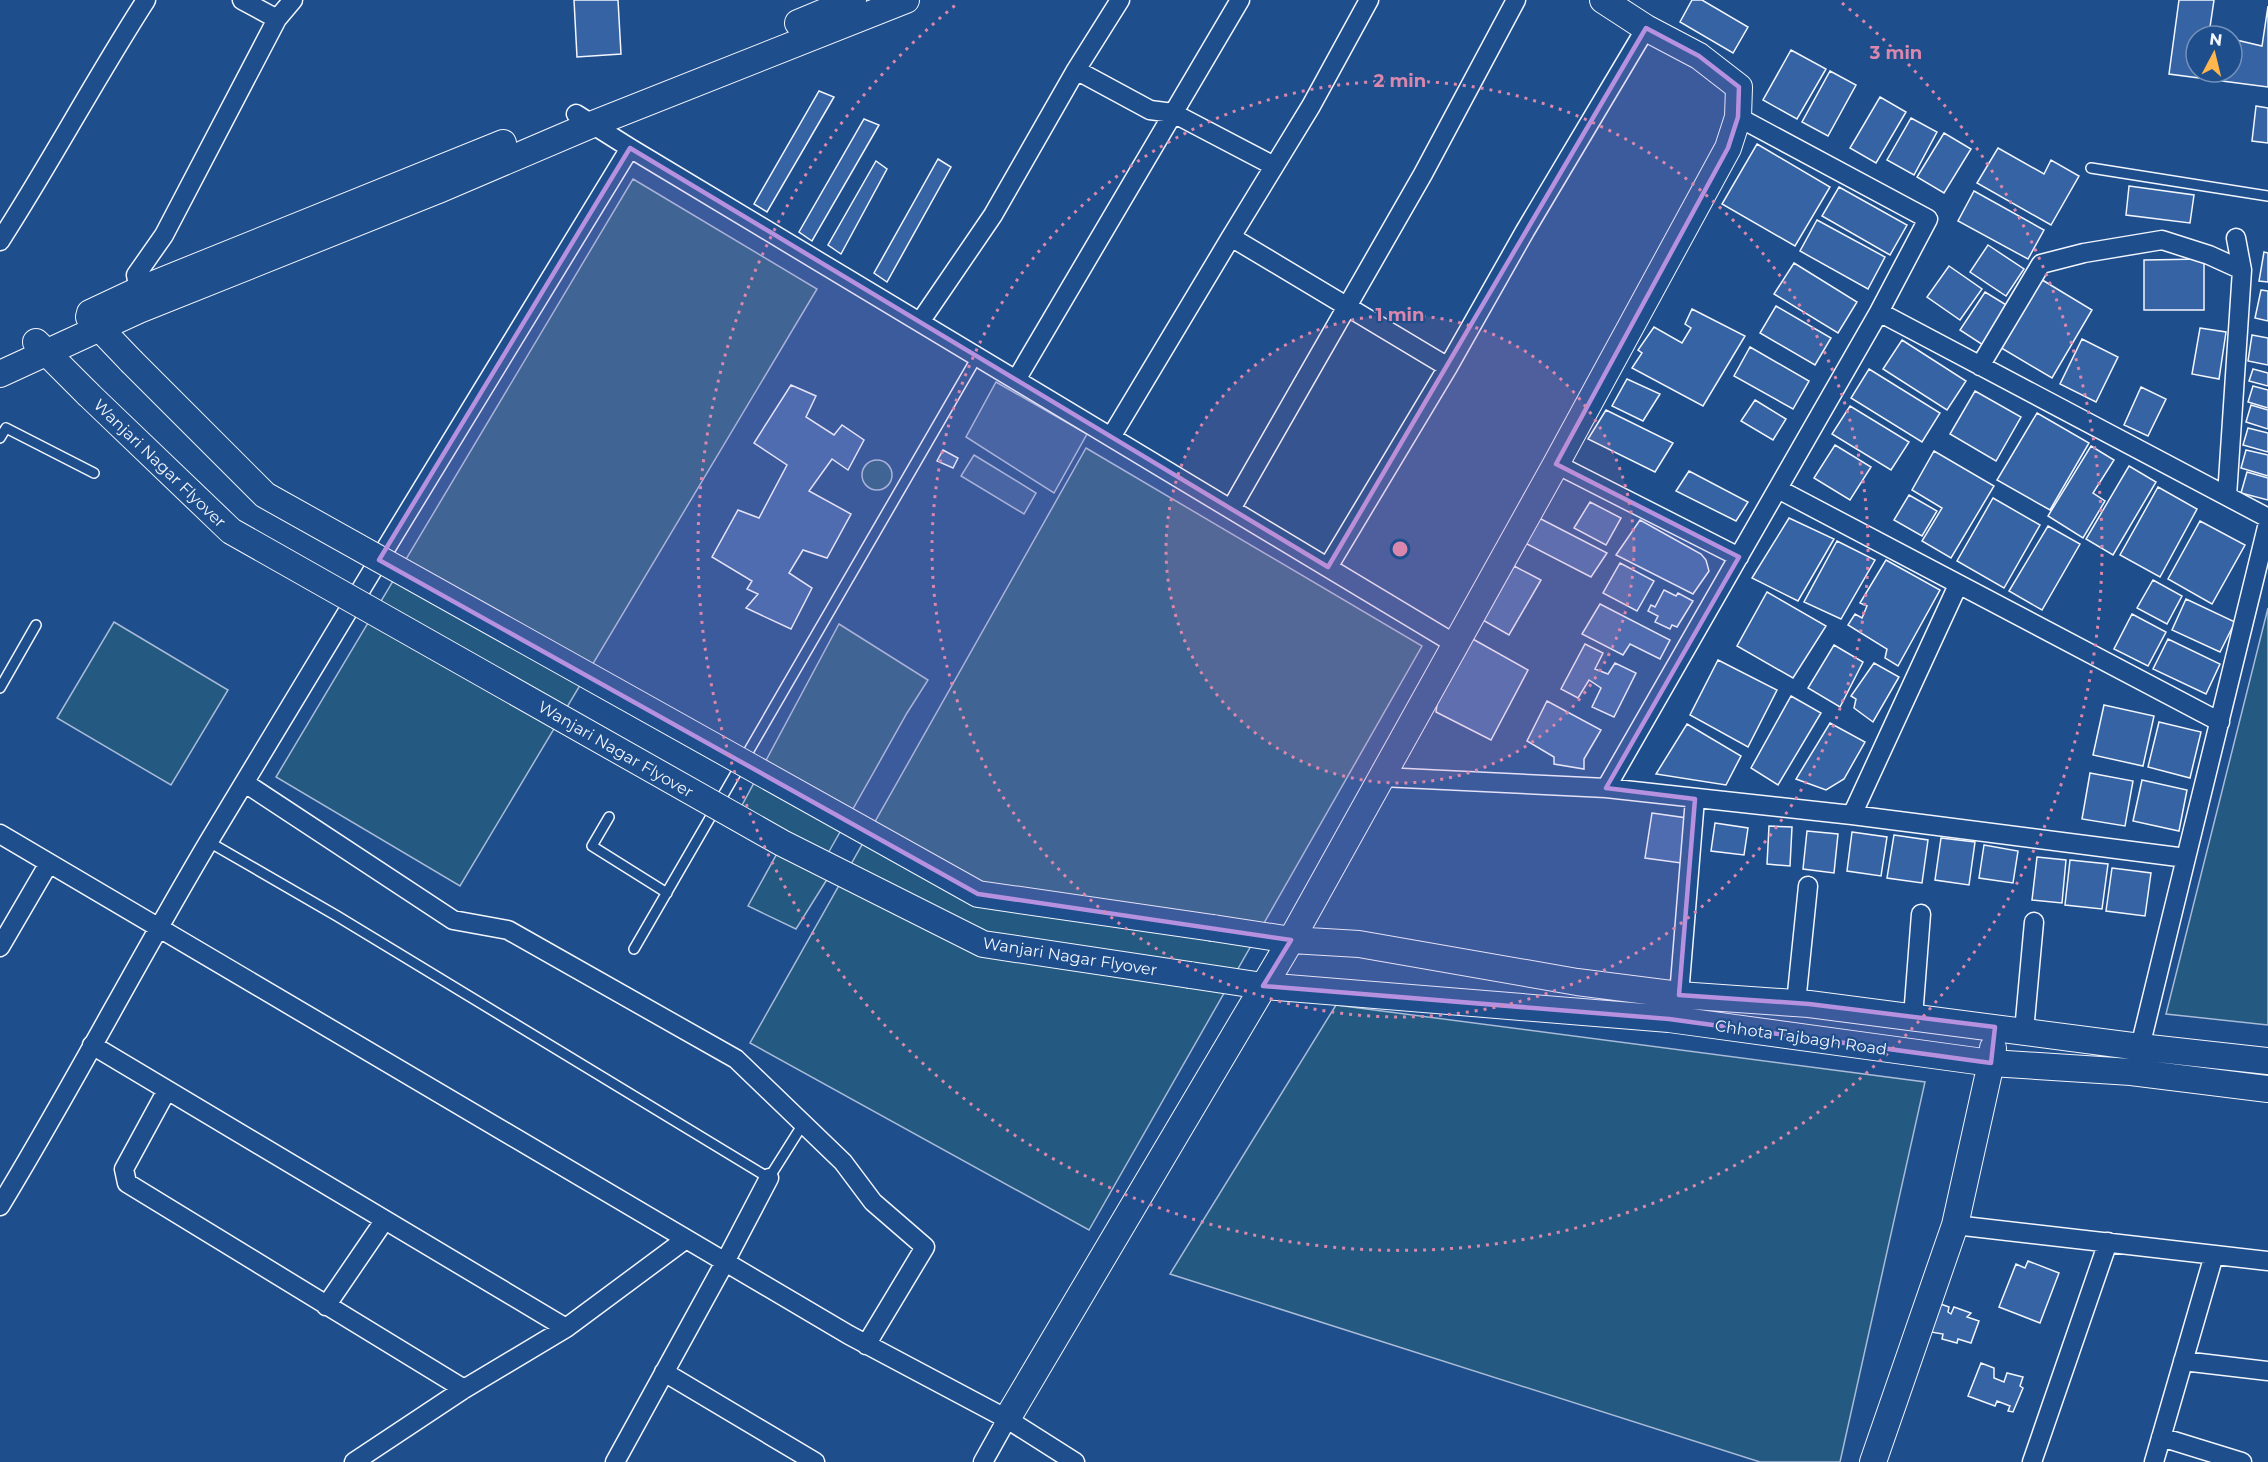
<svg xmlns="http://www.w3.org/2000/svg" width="2268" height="1462" viewBox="0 0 2268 1462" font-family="Montserrat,sans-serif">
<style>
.green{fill:#245a82;stroke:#a8bbd7;stroke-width:1.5}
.parking{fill:#305b95;stroke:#a8bbd7;stroke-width:1.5}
.building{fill:#3563a3;stroke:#f2f6ff;stroke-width:1.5}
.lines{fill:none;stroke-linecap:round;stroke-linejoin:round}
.lane-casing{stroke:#f2f6ff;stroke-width:12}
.street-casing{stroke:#f2f6ff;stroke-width:21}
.secondary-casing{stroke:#f2f6ff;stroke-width:28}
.lane{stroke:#1f4e8c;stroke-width:9}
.street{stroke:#1f4e8c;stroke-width:18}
.secondary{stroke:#1f4e8c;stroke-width:26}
.secondary-bridge-casing{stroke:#f2f6ff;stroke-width:28;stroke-linecap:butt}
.secondary-bridge{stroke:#1f4e8c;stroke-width:26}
.marked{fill:#b691df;fill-opacity:0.2;stroke:#b691df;stroke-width:4.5;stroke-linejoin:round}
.ring{fill:none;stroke:#da87ad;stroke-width:3;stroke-dasharray:3 6}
.labels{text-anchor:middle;stroke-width:4.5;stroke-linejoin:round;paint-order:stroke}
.street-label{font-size:16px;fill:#f2f6ff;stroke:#1f4e8c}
.centre{fill:#da87ad;stroke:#1f4e8c;stroke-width:3}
.ring-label{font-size:18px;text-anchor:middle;font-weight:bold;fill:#da87ad;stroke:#1f4e8c;stroke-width:4.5;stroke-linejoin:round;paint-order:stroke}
</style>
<rect width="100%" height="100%" fill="#1f4e8c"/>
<path class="green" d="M633 179 817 289 460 886 276 777Z
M1086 448 1422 646 1089 1230 750 1043Z
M862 475a15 15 0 1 1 30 0a15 15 0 1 1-30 0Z
M2268 608V1025L2166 1014Z
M114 622 228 690 171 785 57 718Z
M839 624 928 680 907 713 822 864 831 873 796 929 748 906 785 839 740 809Z
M1336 1005 1925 1082 1840 1462H1760L1170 1274Z"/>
<path class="parking" d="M996 382 1087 434 1054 493 966 437Z
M974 455 1036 493 1024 514 961 476Z"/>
<path class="building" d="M574 0H618L621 54 577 57Z
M1692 0H1702L1748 27 1733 53 1680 22Z
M2179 0H2214L2209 34 2217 36H2196V72H2232V39L2262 46 2268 6V87L2169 74Z
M1791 50 1826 69 1797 119 1763 100Z
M1830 71 1856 85 1828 136 1802 122Z
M819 91 834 97 767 212 754 204Z
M1880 97 1906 112 1876 163 1850 148Z
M2256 106 2268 108V143L2252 141Z
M1911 118 1937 132 1914 175 1887 160Z
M864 119 879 125 812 241 799 232Z
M1944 133 1971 149 1944 193 1917 177Z
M1757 144 1830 187 1795 246 1722 204Z
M1998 148 2044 174 2051 160 2079 176 2051 225 1977 183Z
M938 159 951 167 887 282 874 273Z
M876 161 887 169 841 254 828 245Z
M2129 186 2194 195 2190 223 2126 215Z
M1839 187 1907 225 1890 255 1822 216Z
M1974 191 2044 230 2028 259 1958 221Z
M1817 220 1885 257 1868 289 1800 251Z
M1988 245 2024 269 2006 296 1970 272Z
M2264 252 2268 253V282L2259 281Z
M2204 259V310H2144V260Z
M1794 263 1857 302 1838 333 1774 294Z
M1949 266 1982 289 1960 320 1927 297Z
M2039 278 2092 310 2052 378 1998 346Z
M2261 290 2268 291V321L2255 318Z
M1985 292 2008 306 1983 345 1960 330Z
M1776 306 1831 338 1815 365 1760 333Z
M1692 309 1745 336 1703 406 1632 368 1642 353 1638 350 1654 327 1682 343 1691 328 1685 324Z
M2200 328 2226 332 2219 379 2192 374Z
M2252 335 2268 338V365L2248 361Z
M2082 339 2118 357 2096 402 2060 384Z
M1902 340 1966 381 1947 410 1883 369Z
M1750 347 1809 381 1793 409 1734 376Z
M1869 369 1940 413 1922 442 1851 398Z
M2253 369 2268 373V386L2249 381Z
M1627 379 1660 394 1643 421 1612 406Z
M791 385 816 396 806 417 834 435 842 425 864 440 848 470 832 459 809 491 851 514 827 558 803 550 789 573 812 588 791 629 746 608 758 594 747 589 752 581 712 557 738 510 759 518 787 465 754 443Z
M2253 386 2268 390V408L2248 402Z
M2141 387 2166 399 2148 436 2124 425Z
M1975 391 2021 417 1996 461 1950 434Z
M1755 400 1786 419 1773 440 1741 421Z
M2251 405 2268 410V429L2246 422Z
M1850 406 1909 442 1891 470 1832 434Z
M1606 410 1673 443 1655 472 1588 439Z
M2037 413 2089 443 2050 510 1997 480Z
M2248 428 2268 433V452L2243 445Z
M1835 445 1871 467 1850 500 1814 478Z
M2091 446 2114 460 2093 493 2105 501 2083 538 2048 516Z
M943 450 958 458 953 468 937 461Z
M2246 450 2268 455V476L2241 468Z
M1934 451 1994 486 1951 558 1922 541 1942 508 1912 490Z
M2129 466 2156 482 2113 555 2086 539Z
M1689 471 1748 502 1736 521 1676 491Z
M2247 472 2268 478V500L2241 493Z
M2158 487 2197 509 2160 577 2120 555Z
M1909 495 1937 511 1922 536 1894 520Z
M1993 498 2040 525 2004 588 1957 561Z
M1590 502 1621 518 1606 545 1574 528Z
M1539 518 1607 553 1591 577 1525 543Z
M1789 518 1834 539 1798 601 1752 578Z
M1640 520 1701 554 1706 560 1709 571 1693 594 1616 555Z
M2200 521 2245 545 2212 604 2168 579Z
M2048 526 2080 544 2042 610 2009 591Z
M1837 541 1875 560 1841 619 1804 602Z
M1886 560 1940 590 1898 666 1885 658 1887 649 1848 625 1855 614 1862 618 1867 606 1860 603Z
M1620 563 1654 581 1637 611 1603 593Z
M1514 566 1541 580 1509 635 1481 619Z
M2153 580 2182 596 2167 624 2137 608Z
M1664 590 1676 596 1678 593 1693 601 1677 627 1672 625 1670 629 1655 622 1658 616 1648 611 1651 605 1655 607Z
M1767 592 1826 626 1793 678 1737 646Z
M2186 599 2235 622 2220 652 2172 630Z
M1600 604 1670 640 1660 659 1630 644 1623 655 1582 634Z
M2132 614 2166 632 2148 666 2114 649Z
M1471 638 1528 670 1491 740 1436 712 1438 697Z
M2168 639 2220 664 2206 694 2153 669Z
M1585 644 1603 653 1595 669 1608 674 1615 663 1636 673 1614 717 1592 707 1601 688 1589 680 1578 698 1561 689Z
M1834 645 1863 662 1840 707 1808 688Z
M1718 660 1777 690 1748 747 1690 715Z
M1874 663 1899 677 1873 722 1854 708 1856 699 1851 696Z
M1791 696 1821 713 1778 785 1751 768Z
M1547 701 1601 730 1584 759V769L1554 764V757L1527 741Z
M2104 705 2154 716 2143 766 2093 755Z
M2159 722 2201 732 2190 778 2148 767Z
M1830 723 1865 742 1844 779 1826 790 1796 779Z
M1687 724 1741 756 1726 785 1656 774Z
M2090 773 2133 781 2125 826 2082 819Z
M2142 780 2187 790 2179 831 2133 821Z
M1652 813 1687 818 1681 863 1645 858Z
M1715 823 1748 828 1744 855 1711 851Z
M1769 826 1792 827 1790 866 1767 864Z
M1807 831 1838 834 1834 873 1803 869Z
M1852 832 1887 837 1881 876 1847 871Z
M1894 835 1928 840 1922 883 1887 878Z
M1941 838 1975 842 1969 885 1935 880Z
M1984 845 2018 851 2013 883 1979 878Z
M2037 857 2066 860 2062 903 2032 900Z
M2070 860 2108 864 2102 909 2065 905Z
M2112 868 2151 873 2145 916 2106 911Z
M2028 1261 2059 1273 2040 1323 1999 1307 2016 1264 2025 1268Z
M1935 1302 1949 1307 1948 1312 1951 1314 1954 1307 1971 1313 1967 1317 1979 1321 1971 1343 1958 1339 1957 1343 1942 1339 1943 1334 1925 1331Z
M1981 1363 1994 1368V1378L2004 1382 2007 1373 2023 1377 2020 1386 2023 1388 2013 1412 2008 1411 2010 1406 1997 1401 1995 1406 1968 1396Z"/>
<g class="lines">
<g class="lane-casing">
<path id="lane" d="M2091 168 2268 196
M0 438 6 428 94 473
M0 688 36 625
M609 817 592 846 667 893
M209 842 337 916 769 1178 803 1124
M634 949 977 357"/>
</g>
<g class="street-casing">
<path id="street" d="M277 19 293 0
M1076 70 1120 0
M576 114 630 148 1455 644
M1738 117 1928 219 1879 312 1606 788 1852 815 2186 858 2268 523
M0 241C51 162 95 79 146 0
M139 290 136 275 164 235 277 19 242 0
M1879 312 2268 518
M920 322 993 215 1076 70 1150 110 1173 113 1274 166
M1980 366 2041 264 2084 253 2162 240 2209 255 2242 270
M1448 367 1525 231 1646 28
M1016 380 1240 0
M1111 437 1231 237
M1556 464 1739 557
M1778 489 2220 722
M2227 496 2242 270 2236 238
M1231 509 1423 174 1516 0
M1328 567 1448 367 1231 237 1311 106 1369 0
M1382 777 1606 788
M245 783 453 920 508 930 736 1059 843 1162 873 1202 925 1247 866 1345
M1852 815 1958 585
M0 834 849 1335 1007 1419 1075 1462
M0 947 49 863
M1679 995 1695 799
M1796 1003 1808 886
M1913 1017 1921 914
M2024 1031 2034 922
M92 1045 566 1328 686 1239
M2140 1047 2186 858
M167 1090 124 1169 127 1183 464 1389
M0 1206C73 1086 137 962 209 841 348 609 489 379 630 148
M1955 1225 2268 1261
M326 1306 384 1221
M2183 1361 2268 1371
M664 1372 815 1462
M2161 1437 2242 1462
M354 1462 464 1389 566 1328
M615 1462 725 1262 769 1178
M983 1462 1007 1419
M2032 1462 2108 1242
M2154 1462 2214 1255"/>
</g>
<g class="secondary-casing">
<path id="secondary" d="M798 23 853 0
M90 313 139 290 503 143
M89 317 131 361
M36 342 88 394
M0 374 139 310 436 191 593 124 906 0
M1213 928 1291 940 1359 944 1577 982 1679 995 1809 1004 2140 1047 2268 1061
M1190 975 1263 986 1669 1019 1991 1063 2131 1072 2268 1089
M1007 1419 1291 940 1556 464 1728 148 1738 117 1739 87 1699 56 1646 28 1603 0
M1873 1462 1955 1225 1991 1063 1993 1048"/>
</g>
<use href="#lane" class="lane"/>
<use href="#street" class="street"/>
<use href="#secondary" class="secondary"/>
<g class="secondary-bridge-casing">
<path id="secondary-bridge" d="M131 361 265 495 978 894 1213 928
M88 394 231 531 782 843 983 944 1190 975"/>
</g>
<use href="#secondary-bridge" class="secondary-bridge"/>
</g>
<path class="marked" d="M1646 28 1699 56 1739 87 1738 117 1728 148 1556 464 1739 557 1606 788 1695 799 1679 995 1809 1004 1995 1027 1991 1063 1669 1019 1263 986 1291 940 978 894 379 560 630 148 1328 567Z"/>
<circle cx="1400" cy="549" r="234" fill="#da87ad" fill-opacity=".12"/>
<g class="ring">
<circle cx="1400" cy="549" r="234"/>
<circle cx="1400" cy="549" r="468"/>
<path d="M1842 3A702 702 0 1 1 958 3"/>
</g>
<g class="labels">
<g class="street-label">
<text transform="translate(160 463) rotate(44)" y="6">Wanjari Nagar Flyover</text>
<text transform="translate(616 749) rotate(30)" y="6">Wanjari Nagar Flyover</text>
<text transform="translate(1070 956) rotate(9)" y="6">Wanjari Nagar Flyover</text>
<text transform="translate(1801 1037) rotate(8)" y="6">Chhota Tajbagh Road</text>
</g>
</g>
<circle cx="1400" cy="549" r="9" class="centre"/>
<g class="ring-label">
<text x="1896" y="59">3 min</text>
<text x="1400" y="87">2 min</text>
<text x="1400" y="321">1 min</text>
</g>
<g transform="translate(2214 54) rotate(7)"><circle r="28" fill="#1f4e8c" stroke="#7391ba" stroke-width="1.5"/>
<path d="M0-4.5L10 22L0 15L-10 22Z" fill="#ffb74d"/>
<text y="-9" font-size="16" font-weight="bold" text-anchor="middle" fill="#f2f6ff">N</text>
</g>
</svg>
